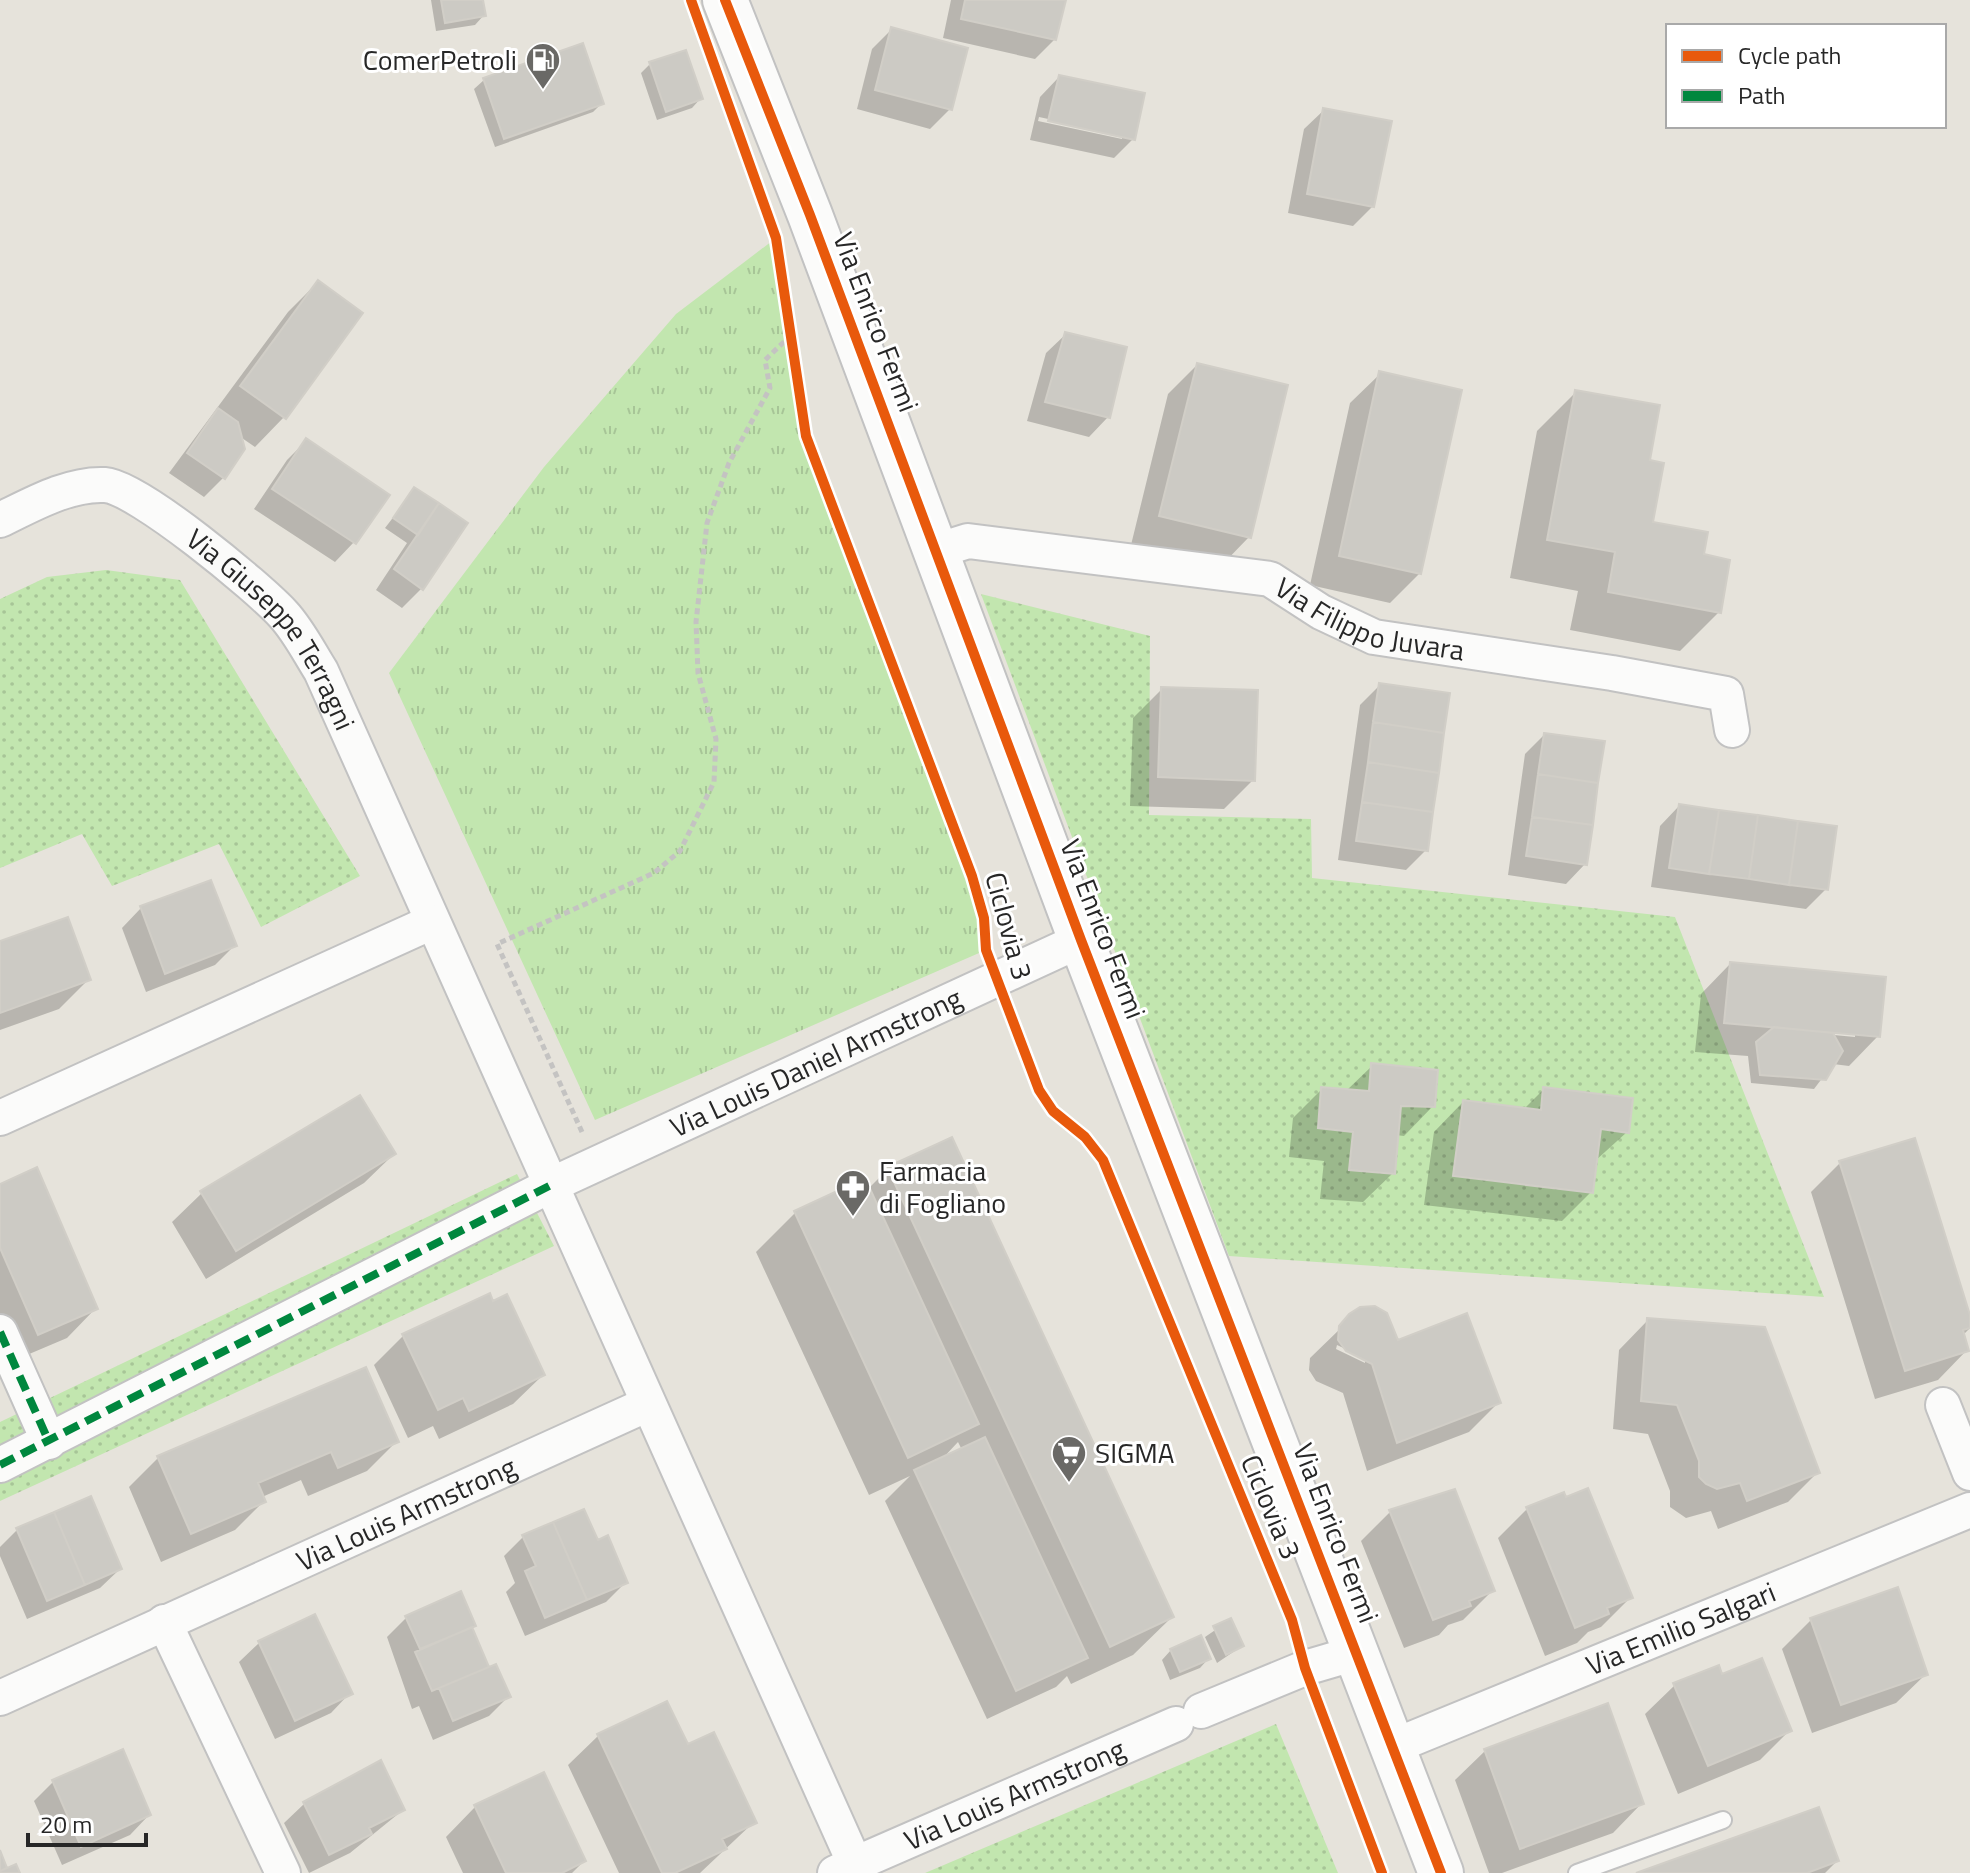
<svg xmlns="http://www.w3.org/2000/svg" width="1970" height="1873" viewBox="0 0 1970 1873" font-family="'Titillium Web',sans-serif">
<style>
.grass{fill:url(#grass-dots);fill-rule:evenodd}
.park{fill:url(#park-tufts)}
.shadow{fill:#0003;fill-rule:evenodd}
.building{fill:#cccac4;stroke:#d1cec7;stroke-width:2}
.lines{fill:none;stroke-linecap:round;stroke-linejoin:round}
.lane-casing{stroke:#c2c2c2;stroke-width:20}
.street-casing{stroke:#c2c2c2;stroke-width:38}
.secondary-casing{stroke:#c2c2c2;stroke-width:48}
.path{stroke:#c4c3c2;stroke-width:5;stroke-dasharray:6 4;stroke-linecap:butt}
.lane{stroke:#fbfbfa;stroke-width:16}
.street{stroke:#fbfbfa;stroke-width:34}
.secondary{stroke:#fbfbfa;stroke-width:44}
.quiet{stroke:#00873e;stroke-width:8;stroke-dasharray:16 8;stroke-linecap:butt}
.cycleway-casing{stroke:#fff;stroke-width:15}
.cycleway{stroke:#e8590c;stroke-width:10}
.labels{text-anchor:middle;stroke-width:6;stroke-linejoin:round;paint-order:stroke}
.poi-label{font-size:28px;fill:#272727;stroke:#fff;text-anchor:start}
.street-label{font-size:28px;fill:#272727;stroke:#fff}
</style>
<defs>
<pattern id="grass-dots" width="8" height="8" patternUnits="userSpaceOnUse" patternTransform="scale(2)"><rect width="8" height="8" fill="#c2e6af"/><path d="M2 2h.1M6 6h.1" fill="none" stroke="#a7c597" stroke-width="1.8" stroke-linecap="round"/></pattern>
<pattern id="park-tufts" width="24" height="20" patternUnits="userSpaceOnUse" patternTransform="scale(2)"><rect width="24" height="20" fill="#c2e6af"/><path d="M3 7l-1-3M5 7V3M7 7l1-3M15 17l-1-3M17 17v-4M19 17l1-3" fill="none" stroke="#a7c597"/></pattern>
</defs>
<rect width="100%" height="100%" fill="#e6e3db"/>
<path class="grass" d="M106 570 180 580 360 876 261 927 219 844 112 886 82 834 0 868V599L47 577Z
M981 594 1150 636 1149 815 1311 819 1312 878 1675 917 1824 1297 1229 1256ZM1371 1063 1438 1070 1435 1107 1401 1106 1349 1170 1353 1132 1318 1128 1322 1087 1369 1091ZM1544 1087 1633 1098 1629 1132 1601 1129 1593 1192 1453 1176 1463 1100 1541 1110Z
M517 1174 554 1246 0 1501V1422Z
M1276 1724 1338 1873H925Z"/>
<path class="park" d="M776 238 806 436 972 876 984 918 986 950 595 1120 389 673 544 467 676 314Z"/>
<path class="shadow" d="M431 0H481L484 15 475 25 436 31Z
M951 0H1064L1055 39 1035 59 943 38Z
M892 29 950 109 930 129 857 109 872 49Z
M650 64 701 98 692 108 657 120 641 73Z
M1059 77 1133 139 1114 158 1030 140 1040 97ZM1039 117 1122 135V139L1038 121Z
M484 80 602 103 593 112 495 147 474 89Z
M1324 110 1373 206 1353 226 1288 213 1304 129Z
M318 282 284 417 255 447 239 436 223 478 204 497 169 473 288 312Z
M1066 334 1108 417 1089 437 1027 421 1046 353Z
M1197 365 1249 537 1220 567 1131 545 1168 394Z
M1380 374 1420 573 1390 603 1310 585 1350 403Z
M1576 392 1647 462 1651 523 1701 556 1719 612 1680 651 1570 630 1578 591 1510 578 1537 431Z
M306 441 354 542 335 562 254 509 287 460Z
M415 489 422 588 402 608 376 590 407 543 385 528Z
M1380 685 1426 850 1406 870 1338 860 1360 705Z
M1162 689 1253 780 1224 809 1130 806 1133 718Z
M1544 735 1585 864 1566 884 1508 875 1525 754Z
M1679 806 1826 889 1806 909 1651 887 1660 826Z
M141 908 234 946 215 965 146 992 122 928Z
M0 944 88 980 59 1009 0 1030Z
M1730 964 1878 1036 1849 1066 1833 1064 1814 1089 1751 1083 1748 1056 1695 1052 1701 994ZM1803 1028 1855 1033V1037L1802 1032Z
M1372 1066 1433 1106 1404 1136 1396 1135 1393 1173 1363 1202 1320 1199 1324 1161 1289 1157 1293 1118 1322 1089 1346 1091Z
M1544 1089 1627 1132 1595 1161 1591 1192 1562 1221 1424 1205 1434 1132 1463 1102 1523 1110Z
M394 1154 364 1183 206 1279 172 1222 202 1193Z
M1840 1163 1970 1321V1328L1963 1335 1967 1350 1938 1380 1875 1399 1811 1192Z
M888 1169 1172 1617 1133 1655 1071 1684 1067 1676 1056 1687 987 1719 885 1501 910 1476 869 1495 756 1252 795 1213 868 1189ZM958 1442 962 1450 943 1458Z
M0 1186 96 1308 67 1338 8 1363 0 1344Z
M1648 1320 1817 1473 1788 1502 1718 1529 1711 1511 1686 1518 1670 1507V1491L1648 1434 1613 1429 1619 1350Z
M1341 1328 1396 1342 1498 1403 1469 1432 1367 1471 1343 1393 1316 1381 1309 1370 1310 1358ZM1337 1345 1365 1358V1363L1336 1349Z
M403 1336 543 1375 513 1404 439 1439 433 1426 408 1438 374 1365Z
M396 1442 367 1471 308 1496 301 1480 262 1497 264 1501 235 1530 161 1562 129 1487 159 1457Z
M90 1499 120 1569 100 1588 27 1619 0 1556V1547L17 1530Z
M1527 1509 1631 1597 1601 1627 1588 1632 1577 1643 1545 1656 1498 1538Z
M1390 1512 1493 1590 1463 1620 1448 1625 1439 1635 1404 1648 1361 1541Z
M523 1537 597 1542 626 1582 606 1602 525 1636 506 1592 515 1583 504 1556Z
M460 1594 488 1670 508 1697 489 1716 433 1740 419 1706 412 1709 387 1637 406 1618Z
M314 1617 350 1693 331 1713 275 1739 239 1662 259 1643Z
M1230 1620 1242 1646 1217 1663 1205 1637Z
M1811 1620 1926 1674 1896 1703 1812 1733 1782 1649Z
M1171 1650 1209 1658 1200 1668 1170 1680 1162 1660Z
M1675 1685 1790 1730 1760 1760 1678 1794 1645 1714Z
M666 1704 687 1746 754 1822 700 1873H619L568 1765 598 1736Z
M1485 1751 1642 1803 1613 1833 1502 1873H1489L1455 1780Z
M53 1782 149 1815 130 1835 62 1865 34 1801Z
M304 1804 403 1810 350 1853 309 1873 284 1823Z
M475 1807 584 1861 572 1873H463L446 1837Z
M1837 1861 1825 1873H1643Z"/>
<path class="building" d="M441 0H483L486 16 445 23Z
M965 0H1066L1056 40 961 19Z
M891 27 968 48 952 110 875 90Z
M583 43 604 104 504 139 483 78Z
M686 50 703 99 666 112 649 62Z
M1059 75 1145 93 1135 140 1048 121Z
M1323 108 1392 121 1374 207 1307 194Z
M318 280 363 313 286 419 240 386Z
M1065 332 1127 347 1110 418 1045 402Z
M1197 363 1288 385 1251 538 1159 516Z
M1379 371 1462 390 1421 574 1339 556Z
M1575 390 1660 405 1650 460 1664 463 1653 522 1708 532 1704 554 1730 560 1721 613 1608 592 1615 552 1547 540Z
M218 408 238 422 245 449 225 479 187 453Z
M306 438 390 495 356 544 272 489Z
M414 487 439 503 418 535 393 518Z
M439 503 468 523 423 590 394 569Z
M1379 683 1450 693 1444 733 1373 722Z
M1161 687 1258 690 1255 781 1158 777Z
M1373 722 1444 733 1439 773 1368 762Z
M1544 733 1605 741 1598 783 1538 774Z
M1368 762 1439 773 1433 812 1362 802Z
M1538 774 1598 783 1593 825 1532 817Z
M1362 802 1433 812 1428 851 1356 841Z
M1679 804 1719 810 1709 874 1669 868Z
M1719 810 1758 815 1749 879 1709 874Z
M1758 815 1798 821 1789 885 1749 879Z
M1532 817 1593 825 1587 865 1526 856Z
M1798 821 1837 826 1828 890 1789 885Z
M211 880 237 946 165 974 140 906Z
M68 917 91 980 0 1013V941Z
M1730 962 1886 977 1880 1037 1724 1023Z
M1774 1027 1833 1033 1843 1051 1826 1080 1760 1075 1756 1042Z
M1371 1063 1438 1070 1435 1107 1401 1106 1395 1174 1349 1170 1353 1132 1318 1128 1321 1087 1369 1091Z
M1543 1087 1633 1098 1629 1133 1601 1129 1593 1193 1453 1176 1463 1100 1541 1110Z
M360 1095 396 1154 236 1251 200 1191Z
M952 1137 1174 1617 1110 1647 887 1167Z
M1915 1138 1970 1315V1328L1963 1330 1969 1351 1905 1371 1839 1161Z
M37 1167 98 1309 38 1335 0 1248V1184Z
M865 1178 979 1424 908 1458 794 1211Z
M490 1293 493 1301 507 1294 545 1375 469 1411 463 1398 438 1410 402 1334Z
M1375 1306 1387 1313 1398 1340 1467 1313 1501 1403 1397 1443 1372 1364 1346 1351 1338 1340 1339 1326 1349 1314 1360 1307Z
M1647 1318 1765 1327 1820 1473 1747 1501 1740 1483 1717 1489 1706 1484 1699 1477V1461L1677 1405 1641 1401Z
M366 1367 399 1442 338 1468 331 1452 258 1483 266 1502 191 1534 157 1456Z
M985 1437 1088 1658 1016 1691 914 1470Z
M1588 1488 1633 1598 1607 1608 1609 1614 1575 1628 1526 1507 1564 1492 1566 1497Z
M1455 1489 1495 1591 1469 1601 1471 1606 1433 1620 1389 1510Z
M91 1496 122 1569 85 1585 54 1512Z
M584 1509 598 1540 608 1535 628 1583 587 1600 553 1522Z
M54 1512 85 1585 47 1601 16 1528Z
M553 1522 587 1600 545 1618 525 1571 536 1566 522 1535Z
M1898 1587 1928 1675 1841 1705 1810 1618Z
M461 1591 476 1626 420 1649 405 1616Z
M315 1614 353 1694 295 1721 258 1641Z
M1231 1618 1244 1646 1226 1655 1213 1626Z
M472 1627 489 1667 432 1691 415 1652Z
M1201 1635 1211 1659 1180 1672 1170 1649Z
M1762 1658 1792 1731 1708 1766 1673 1683 1719 1665 1722 1674Z
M496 1664 511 1697 453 1721 439 1688Z
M667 1701 688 1744 714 1732 757 1823 722 1839 727 1849 675 1873H662L597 1734Z
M1608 1703 1644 1804 1520 1849 1484 1749Z
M123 1749 151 1815 81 1847 52 1780Z
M381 1760 405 1810 369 1828 372 1834 329 1855 303 1802Z
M544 1772 586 1861 562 1873H506L474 1805Z
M1819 1807 1839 1861 1807 1873H1636Z
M0 1850 7 1868 0 1871Z
M16 1864 20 1873H0V1871Z"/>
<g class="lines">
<g class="lane-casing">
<path id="lane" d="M1577 1873 1723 1820"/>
</g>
<g class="street-casing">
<g id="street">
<path id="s1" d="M0 520C31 505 69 483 105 485 138 487 258 587 283 614 298 630 309 652 321 671L855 1864 835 1873"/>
<path id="s2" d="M936 551 968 541 1270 579 1321 612 1374 637 1612 673 1726 694 1732 730"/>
<path d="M0 1118 432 922"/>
<path d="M0 1332 49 1442"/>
<path d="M1943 1405 1970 1473"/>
<path id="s3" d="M0 1465 553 1184 1081 940"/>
<path d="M164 1622 283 1873"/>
<path id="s4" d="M0 1698 648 1404"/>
<path d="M1201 1711 1305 1668 1356 1653"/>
<path id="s5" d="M1392 1747 1970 1510"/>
<path id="s6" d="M855 1864 1176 1724"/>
</g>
</g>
<g class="secondary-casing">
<path id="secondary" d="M725 0 810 215 1081 940 1441 1873"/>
</g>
<path class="path" d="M582 1132 497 944 654 873 680 851 714 782 716 739 698 673 696 622 707 523 729 463 770 388 765 360 789 337"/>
<use href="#lane" class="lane"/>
<use href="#street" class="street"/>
<use href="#secondary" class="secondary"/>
<path class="quiet" d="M0 1332 49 1442
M0 1465 553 1184"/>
<g class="cycleway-casing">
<path id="cycleway" d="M691 0 776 238 806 436 972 876 984 918 986 950 1039 1090 1053 1111 1085 1137 1103 1160 1292 1620 1305 1668 1382 1873
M725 0 810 215 1081 940 1441 1873"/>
</g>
<use href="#cycleway" class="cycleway"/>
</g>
<defs>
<g id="fuel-pin" transform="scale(1.8)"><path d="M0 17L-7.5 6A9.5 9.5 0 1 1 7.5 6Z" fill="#6a6966" stroke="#fff"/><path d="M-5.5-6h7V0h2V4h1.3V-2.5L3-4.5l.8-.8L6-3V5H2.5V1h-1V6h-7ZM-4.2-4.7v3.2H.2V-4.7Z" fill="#fff"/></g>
<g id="pharmacy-pin" transform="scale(1.8)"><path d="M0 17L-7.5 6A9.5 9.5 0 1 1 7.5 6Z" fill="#6a6966" stroke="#fff"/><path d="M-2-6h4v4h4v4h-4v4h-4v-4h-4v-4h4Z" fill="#fff"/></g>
<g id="supermarket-pin" transform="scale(1.8)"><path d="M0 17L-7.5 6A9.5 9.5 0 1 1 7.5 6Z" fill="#6a6966" stroke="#fff"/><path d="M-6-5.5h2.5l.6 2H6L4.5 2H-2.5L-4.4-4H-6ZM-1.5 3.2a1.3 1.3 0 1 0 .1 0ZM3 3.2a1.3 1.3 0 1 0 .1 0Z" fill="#fff"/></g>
</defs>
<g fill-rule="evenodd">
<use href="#fuel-pin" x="543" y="60"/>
<use href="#pharmacy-pin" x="853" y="1187"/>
<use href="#supermarket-pin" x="1069" y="1453"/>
</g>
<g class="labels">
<g class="poi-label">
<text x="517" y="70" text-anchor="end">ComerPetroli</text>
<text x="879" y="1181">Farmacia<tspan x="879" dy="32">di Fogliano</tspan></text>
<text x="1095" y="1463">SIGMA</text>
</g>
<g class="street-label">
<text transform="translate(876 322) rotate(69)" y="10">Via Enrico Fermi</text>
<text dy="10" stroke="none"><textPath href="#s2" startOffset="448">Via Filippo Juvara</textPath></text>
<text dy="10" stroke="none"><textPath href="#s1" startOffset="338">Via Giuseppe Terragni</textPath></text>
<text transform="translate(1009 926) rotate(75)" y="10">Ciclovia 3</text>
<text transform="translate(1103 929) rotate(69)" y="10">Via Enrico Fermi</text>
<text dy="10" stroke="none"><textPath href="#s3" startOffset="910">Via Louis Daniel Armstrong</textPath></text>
<text transform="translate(1271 1507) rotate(67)" y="10">Ciclovia 3</text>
<text dy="10" stroke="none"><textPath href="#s4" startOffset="446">Via Louis Armstrong</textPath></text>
<text transform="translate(1336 1533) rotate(69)" y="10">Via Enrico Fermi</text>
<text dy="10" stroke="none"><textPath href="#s5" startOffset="312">Via Emilio Salgari</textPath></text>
<text dy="10" stroke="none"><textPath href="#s6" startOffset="174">Via Louis Armstrong</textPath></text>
</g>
</g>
<rect x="1666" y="24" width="280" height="104" fill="#ffffff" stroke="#a9a9a9" stroke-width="2"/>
<rect x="1682" y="50" width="40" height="12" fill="#e8590c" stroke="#a9a9a9" stroke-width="2"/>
<text x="1738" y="64" font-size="24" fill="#272727">Cycle path</text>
<rect x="1682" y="90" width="40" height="12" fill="#00873e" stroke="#a9a9a9" stroke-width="2"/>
<text x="1738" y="104" font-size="24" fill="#272727">Path</text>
<path d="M28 1833v12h118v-12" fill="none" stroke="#272727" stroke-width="4"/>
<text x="40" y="1833" font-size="24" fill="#272727" stroke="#ffffff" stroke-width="6" paint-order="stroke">20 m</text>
</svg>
